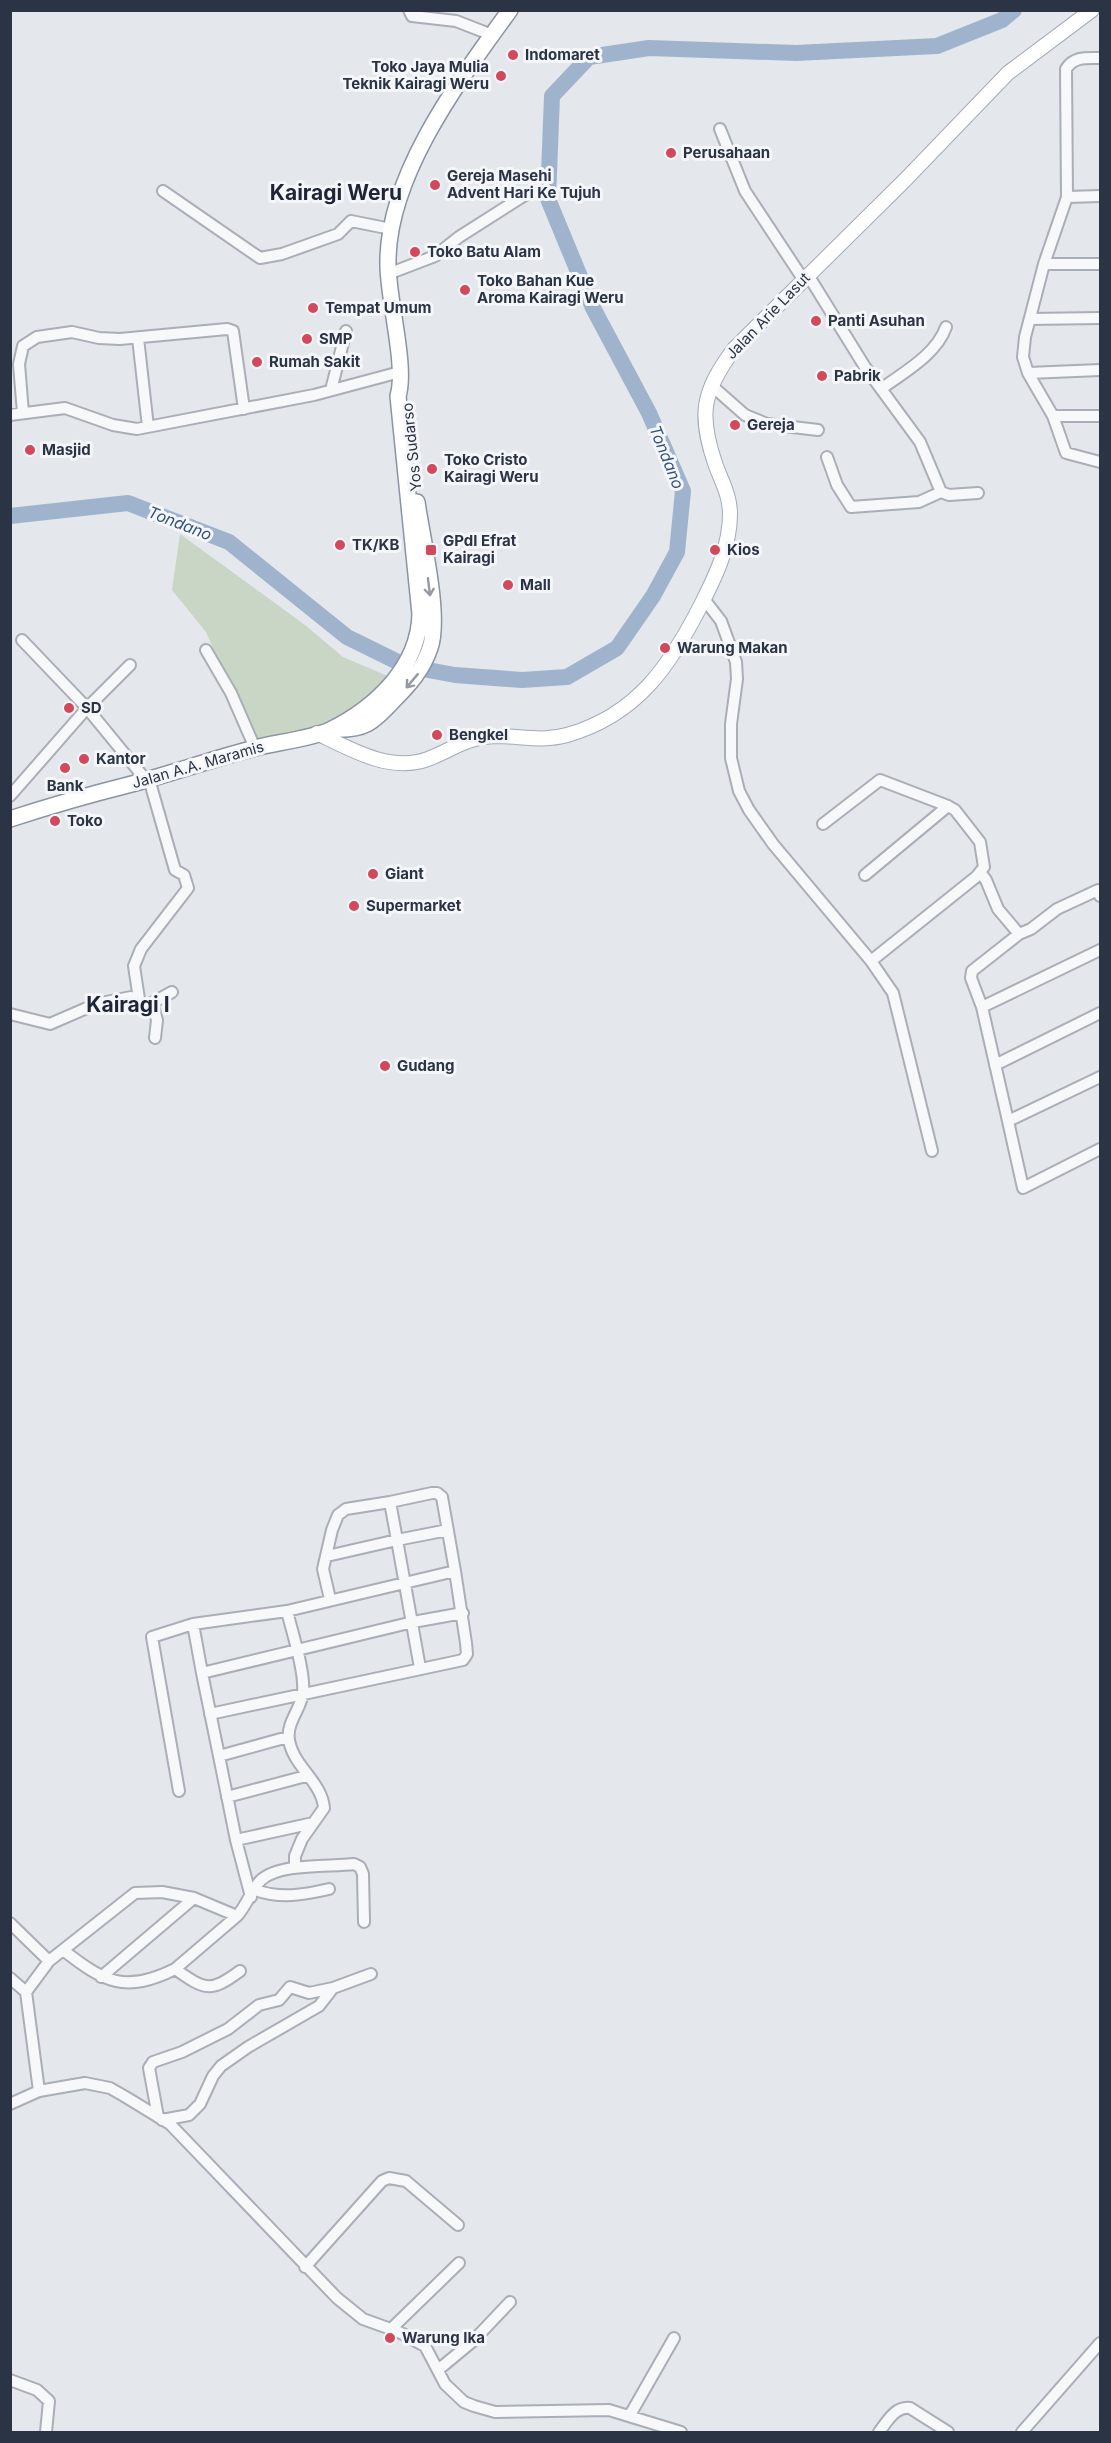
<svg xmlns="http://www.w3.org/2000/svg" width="1111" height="2443" viewBox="0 0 1111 2443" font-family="Inter,sans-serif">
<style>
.green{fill:#c9d6c5}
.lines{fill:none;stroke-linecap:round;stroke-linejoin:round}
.river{stroke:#9fb4cc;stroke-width:16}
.minor-casing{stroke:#a9aeb7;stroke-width:14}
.major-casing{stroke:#a3abb8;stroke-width:16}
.highway-casing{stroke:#8b94a3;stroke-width:18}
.minor{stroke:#f7f8fa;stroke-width:10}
.major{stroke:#fff;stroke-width:14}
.highway{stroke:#fff;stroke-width:15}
.oneway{stroke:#959aa2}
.poi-dot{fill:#d1495b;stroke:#f4f6f9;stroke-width:2}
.labels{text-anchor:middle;stroke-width:6;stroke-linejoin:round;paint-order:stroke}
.poi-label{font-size:15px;font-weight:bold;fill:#2b3445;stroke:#f4f6f9;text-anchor:start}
.street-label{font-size:15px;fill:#2b3445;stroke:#f4f6f9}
.water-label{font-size:16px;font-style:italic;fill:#34527a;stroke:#f4f6f9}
.district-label{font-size:21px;font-weight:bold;fill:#1d2536;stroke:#f4f6f9}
</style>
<rect width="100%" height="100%" fill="#e4e7ec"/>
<path class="green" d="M180 534 305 625 343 657 390 677 351 716 256 747 206 632 172 590Z"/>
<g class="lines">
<path class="river" d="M10 516 128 503 229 542 347 637 406 666 455 675 522 680 567 677 617 648 653 596 677 552 683 491 649 413 593 308 548 199 552 96 589 57 649 48 796 53 937 46 1002 20 1014 10"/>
<g class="minor-casing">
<path id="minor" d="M409 10 412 16 456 21 492 35
M1100 58C1087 58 1074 56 1066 69L1067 197 1044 264 1025 337 1023 357 1028 373 1053 416 1066 453 1100 462
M720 129 745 191 803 279
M163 191 260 258 282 254 338 234 351 221 391 229
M1067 197 1100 196
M1044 264H1100
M388 274 435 256 459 237 528 193
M808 275 865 367 920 442 941 492 949 495 978 493
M1030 319 1100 318
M138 338 148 427
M1028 373 1100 370
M711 385 745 415 767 424 818 430
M881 389C904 372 936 355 946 327
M331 390 346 331
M23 413 19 364 23 346 37 337 72 332 99 338 120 339 227 329 233 331 244 409
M10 415 65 408 113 425 137 429 314 395 400 372
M1053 416H1100
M827 457 837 485 851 507 919 502 941 492
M704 599 721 621 736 662 737 679 731 724V758L739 791 749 810 773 844 871 961 893 993 932 1151
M22 640 87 708 146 780
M206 650 231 693 255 748
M10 796 87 708 130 665
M823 824 880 780 948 806
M980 872 986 880 998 909 1019 934 1031 929 1057 909 1098 890 1100 896
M865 875 948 806 955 810 980 842 984 867 976 877 871 961
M1019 934 972 971 971 978 982 1007 1008 1121 1100 1077
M982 1007 1100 950
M10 1014 50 1024 96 1004 131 997 139 999 134 966 141 949 188 888 184 875 175 870 149 779
M155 1038 157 1020 152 1003 172 992
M995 1065 1100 1013
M1008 1121 1023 1188 1100 1149
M448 1530 397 1540 390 1502 432 1493H437L442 1497 455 1571 287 1611 193 1624 202 1673 413 1622 463 1613
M327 1556 397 1540 420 1668
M330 1599 323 1569 332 1530 338 1515 346 1509 390 1502
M287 1611C292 1632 305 1671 303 1692 302 1708 286 1722 289 1740 293 1766 322 1782 324 1808L302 1839 295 1856V1868
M202 1673 219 1756 288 1737
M210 1714 463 1660 467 1654 466 1643 455 1571
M219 1756 236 1840 251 1897
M179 1791 152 1637 193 1624
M227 1797 306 1776
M236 1840 313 1823
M255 1890C281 1899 303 1895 329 1889
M237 1916 175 1969C205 1990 210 1993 240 1971
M10 1923 49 1961
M63 1950C104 1982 125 1994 175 1969
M101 1977 194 1898
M10 1978 26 1992
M39 2091 26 1992 49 1961 135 1893 162 1892 194 1898 237 1916C247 1905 251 1890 261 1880 279 1863 329 1867 354 1864L360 1867 363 1874 364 1922
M10 2104 39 2091 85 2083 110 2088 124 2096 170 2124 337 2298 363 2319 399 2332 425 2346 445 2384 464 2402 474 2406 495 2412 609 2410 681 2432
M158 2117 149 2068 153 2062 182 2052 228 2029 259 2005 279 2000 290 1987 309 1993 333 1988
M162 2120 189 2115 200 2104 213 2076 221 2066 248 2047 319 2006 333 1988 371 1974
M305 2267 382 2181 389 2178 406 2181 458 2225
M391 2329 459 2263
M438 2370 473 2341 510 2302
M10 2380 37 2390 49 2401 46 2432
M630 2415 674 2338
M879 2432C887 2422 895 2406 910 2408L948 2432
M1022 2432 1100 2343"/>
</g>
<g class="major-casing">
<path id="major" d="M317 733C350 749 390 773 428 759 454 749 466 737 496 736 521 736 542 742 567 735 638 715 671 664 702 603 716 575 730 546 730 514 730 496 722 482 716 466 698 415 702 392 734 349L905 180 1008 73 1092 10"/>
</g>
<g class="highway-casing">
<path id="highway" d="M332 729C364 731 373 723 394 700 410 684 423 669 430 648 441 616 422 538 417 502
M10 819C50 806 88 795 128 785 171 774 212 759 255 748 274 743 314 738 330 730 375 708 419 667 420 614L398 396C407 367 388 300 388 265 386 177 460 79 510 10"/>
</g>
<use href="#minor" class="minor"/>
<use href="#major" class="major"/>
<use href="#highway" class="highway"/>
</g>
<defs><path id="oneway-shaft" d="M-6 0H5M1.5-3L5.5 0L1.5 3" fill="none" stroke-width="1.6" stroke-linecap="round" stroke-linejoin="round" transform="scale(1.5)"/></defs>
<g class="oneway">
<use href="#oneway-shaft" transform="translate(429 587) rotate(83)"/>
<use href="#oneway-shaft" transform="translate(412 681) rotate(130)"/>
</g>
<g class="poi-dot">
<circle cx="513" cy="55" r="6"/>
<circle cx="501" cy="76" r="6"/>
<circle cx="671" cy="153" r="6"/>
<circle cx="435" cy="185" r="6"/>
<circle cx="415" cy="252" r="6"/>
<circle cx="465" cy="290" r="6"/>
<circle cx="313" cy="308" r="6"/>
<circle cx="816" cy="321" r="6"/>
<circle cx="307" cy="339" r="6"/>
<circle cx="257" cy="362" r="6"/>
<circle cx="822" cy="376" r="6"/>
<circle cx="735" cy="425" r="6"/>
<circle cx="30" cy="450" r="6"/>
<circle cx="432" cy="469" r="6"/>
<circle cx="340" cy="545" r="6"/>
<rect x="425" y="544" width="12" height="12" rx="3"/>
<circle cx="715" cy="550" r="6"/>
<circle cx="508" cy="585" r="6"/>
<circle cx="665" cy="648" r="6"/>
<circle cx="69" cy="708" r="6"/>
<circle cx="437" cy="735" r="6"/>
<circle cx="84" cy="759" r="6"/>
<circle cx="65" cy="768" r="6"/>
<circle cx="55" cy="821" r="6"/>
<circle cx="373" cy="874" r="6"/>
<circle cx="354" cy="906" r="6"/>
<circle cx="385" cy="1066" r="6"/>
<circle cx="390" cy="2338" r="6"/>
</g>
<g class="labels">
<g class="poi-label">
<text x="525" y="60">Indomaret</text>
<text x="489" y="72" text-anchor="end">Toko Jaya Mulia<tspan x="489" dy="17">Teknik Kairagi Weru</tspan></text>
<text x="683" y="158">Perusahaan</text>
<text x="447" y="181">Gereja Masehi<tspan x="447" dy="17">Advent Hari Ke Tujuh</tspan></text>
<text x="427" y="257">Toko Batu Alam</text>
<text x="477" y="286">Toko Bahan Kue<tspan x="477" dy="17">Aroma Kairagi Weru</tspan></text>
<text x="325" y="313">Tempat Umum</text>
<text x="828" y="326">Panti Asuhan</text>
<text x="319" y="344">SMP</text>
<text x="269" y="367">Rumah Sakit</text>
<text x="834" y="381">Pabrik</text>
<text x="747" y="430">Gereja</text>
<text x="42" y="455">Masjid</text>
<text x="444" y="465">Toko Cristo<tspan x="444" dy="17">Kairagi Weru</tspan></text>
<text x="443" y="546">GPdI Efrat<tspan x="443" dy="17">Kairagi</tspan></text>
<text x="352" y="550">TK/KB</text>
<text x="727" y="555">Kios</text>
<text x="520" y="590">Mall</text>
<text x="677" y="653">Warung Makan</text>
<text x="81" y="713">SD</text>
<text x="449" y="740">Bengkel</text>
<text x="96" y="764">Kantor</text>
<text x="65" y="791" text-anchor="middle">Bank</text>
<text x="67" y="826">Toko</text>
<text x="385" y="879">Giant</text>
<text x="366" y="911">Supermarket</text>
<text x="397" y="1071">Gudang</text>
<text x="402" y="2343">Warung Ika</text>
</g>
<g class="street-label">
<text transform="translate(768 316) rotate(-46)" y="5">Jalan Arie Lasut</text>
<text transform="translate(412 447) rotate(-96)" y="5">Yos Sudarso</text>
<text transform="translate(198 765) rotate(-16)" y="5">Jalan A.A. Maramis</text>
</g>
<g class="water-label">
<text transform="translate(667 457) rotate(68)" y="6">Tondano</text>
<text transform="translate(180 523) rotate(21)" y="6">Tondano</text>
</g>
<g class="district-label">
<text x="336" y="200">Kairagi Weru</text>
<text x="128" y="1012">Kairagi I</text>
</g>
</g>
<rect width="1111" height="2443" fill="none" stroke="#2b3445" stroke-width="24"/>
</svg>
